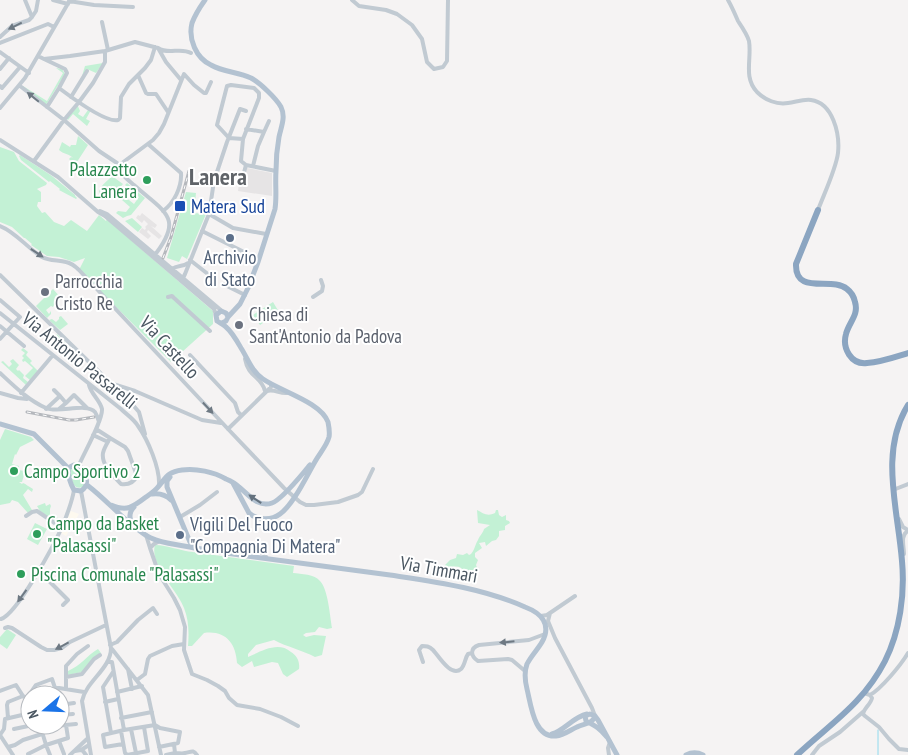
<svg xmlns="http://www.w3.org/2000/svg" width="908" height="755" viewBox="0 0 908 755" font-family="'PT Sans Narrow',sans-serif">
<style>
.commercial{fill:#fdf9ef}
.education{fill:#e6e4e5}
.green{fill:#c3f1d5}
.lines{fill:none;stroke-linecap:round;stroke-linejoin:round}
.stream{stroke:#90daee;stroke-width:1}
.minor{stroke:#c1cad2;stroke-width:4}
.major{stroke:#b3c2d1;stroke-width:5}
.highway{stroke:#8ba5c1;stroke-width:6}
.rail-casing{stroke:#b5b8bd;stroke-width:3}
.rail{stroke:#fff;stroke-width:1;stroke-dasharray:4;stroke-linecap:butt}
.oneway{fill:#6e7983}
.oneway2{fill:#64717d}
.leisure-dot{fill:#2e9e5b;stroke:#fff;stroke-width:2}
.transit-dot{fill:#1a4fb4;stroke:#fff;stroke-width:2}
.service-dot{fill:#5c6f8a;stroke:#fff;stroke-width:2}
.worship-dot{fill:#6b7280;stroke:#fff;stroke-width:2}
.labels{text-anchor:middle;stroke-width:4;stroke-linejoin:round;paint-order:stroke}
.leisure-label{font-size:19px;fill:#27864d;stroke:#fff;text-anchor:start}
.transit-label{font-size:19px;fill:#164399;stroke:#fff;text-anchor:start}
.service-label{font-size:19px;fill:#4e5e75;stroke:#fff}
.worship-label{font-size:19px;fill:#5b616d;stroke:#fff;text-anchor:start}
.street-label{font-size:19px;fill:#4a5661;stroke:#fff}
.district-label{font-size:24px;font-weight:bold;fill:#5f6368;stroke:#fff}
</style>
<rect width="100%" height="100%" fill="#f5f3f3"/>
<path class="commercial" d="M71 511 79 514 66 536 61 533Z"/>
<path class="education" d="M247 168 272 173V196L238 191 239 183 243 182Z
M142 213 157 225 155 228 151 226 162 236 159 239 148 230 147 232 151 236 148 239 139 232 142 228 145 230 146 228 145 227 148 224 144 220 142 223 136 218 138 215 140 216Z"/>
<path class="green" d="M103 63 96 73 87 69 82 76 85 66Z
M56 68 62 69 65 74 46 105 23 87V86L47 101 63 73Z
M77 104 80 111 78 114 83 117 88 110H91L86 119 90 121 87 126 73 114 68 120 66 118Z
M78 136 88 145 75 165 69 159 71 157 73 158C70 154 63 154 59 150L62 142 70 147 71 145H76Z
M0 147 14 152 19 161 47 183 46 185 37 189 41 192V202H38L37 206 42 213 45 212 54 222 64 226 71 220 87 231 99 215 106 221 107 219 141 249 213 311V324L171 362 79 270 85 258 74 262 59 257 47 256 31 245 32 244 25 238H24L12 227 0 222Z
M20 155 52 176 75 195V196L77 198 76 199 59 190 60 189 50 181 49 182 21 160 19 156Z
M112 176 123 184 117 191C110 185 103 190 99 196 98 186 107 182 112 176Z
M127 183 145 198 131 215 127 216 123 218 116 213 118 211 126 212 130 207 122 200 124 196 134 204 139 197 125 185Z
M186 192 196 193 194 213 206 214 187 259 182 256 179 262 167 258Z
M132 218 142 227 138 232 125 221Z
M53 289 61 298 54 305 53 307 51 306 46 310 49 314 51 311V314L47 318 36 306Z
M273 302 279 312 260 325 253 315Z
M61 316 68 324 60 330 49 320 52 319 56 322 59 319V317Z
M57 334 80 358 77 361 63 350 66 346 56 336Z
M23 348 28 352 26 355 32 361 30 363 38 371 30 380 25 376 33 368 25 361 23 362 22 360 24 358 22 356 25 353 21 350Z
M13 359 19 365 16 369 18 371 19 370 24 375 23 378 28 382 26 385 1 362 3 361 9 367 12 364 10 361Z
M5 429 31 437 34 440 20 447 16 455 15 454 12 464 19 466 18 470 25 471 22 482H19L22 484 23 483C26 484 29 487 33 489L32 492 28 489 23 495 32 510 28 513 18 502 12 500 10 503 0 505V440Z
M73 467H79C83 474 85 480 83 487 72 491 72 479 70 470Z
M45 503 46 506 50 504 51 506 50 509V514L52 516 57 517 59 522 57 523 40 511 37 506Z
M477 510C483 513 487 517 495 513L496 510H498L499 515 502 517 506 515V520L509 521 510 523 505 526V530L499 531V536L496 540 492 541 486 546 485 542 479 543 482 548 475 553V557L478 560 476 565 478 570 474 573 477 580 473 582C462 572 465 563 447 568L445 565 450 560 456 558 457 554 463 555 467 553 469 555 471 554C475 549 475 545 478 540 480 535 483 533 484 529L490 525 478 523Z
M35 523 47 529 38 545 27 539Z
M155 545C167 545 181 551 193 552 227 557 260 561 294 566L293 573C301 574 315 574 320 581 328 589 330 616 332 628L327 629 319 627 315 632 306 633 303 635 306 637 314 635 326 636 322 655 315 657C302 650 287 647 274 640L256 645 248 654V657C262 651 278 641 291 652 297 656 300 661 299 669L287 677 283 674 278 663 272 662 254 667 252 661 242 667 237 663C236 643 225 630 204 633L192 646H188C189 634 189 620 184 608 178 591 149 564 155 545Z
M7 629 16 635 7 649 0 644V637Z
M98 649 101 653 95 657 82 672 68 675V671C82 665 86 656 98 649Z"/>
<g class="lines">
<path class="stream" d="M878 755V730"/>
<path class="minor" d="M25 0 32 17
M53 0 68 4
M352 0 359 6 386 10 397 14 412 25 422 39 427 62 434 69 443 67 447 61 448 0
M728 0C732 7 735 14 738 21 742 27 747 34 749 41 752 59 743 77 757 92 765 100 777 105 788 103 796 102 803 99 811 100 833 103 840 134 838 153 836 169 824 194 818 210
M69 1 94 5 133 7
M102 22 108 50
M0 37 12 26 29 20 32 17 36 11 38 0
M0 43 48 24 54 27
M158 48C168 55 181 47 191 53
M0 52 29 73
M38 56 44 59 70 56 105 51 135 42 158 48 166 62 181 80
M44 59 65 69 67 73 59 88 47 107
M0 69 9 58
M138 75 146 93 148 94H156L168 112
M0 86 2 88 20 67
M20 86 64 120 99 151 117 163
M59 88C71 97 105 123 118 120L120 118 121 97 129 84 145 68 151 60 155 47
M71 97 87 71
M0 108 25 78 70 0
M246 129 264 132 258 146 253 166
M264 132 269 121
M243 139 229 138 217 125 227 86 231 85 254 88 259 93V98L243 139 241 161 246 165
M0 140 58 177 98 212 105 216 214 309 216 315
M148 144 181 173C182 187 174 203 163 211
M34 161 64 120 79 102 93 83 105 62V51
M122 163 153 140 159 133 164 124 184 74 194 85 204 93H206L211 82
M246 165 276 171
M119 167C121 175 128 180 134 185 164 212 185 217 154 256
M214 181H240L242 180 246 165
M100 211 107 214 222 311
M209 214 233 228 266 234
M0 226C16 232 27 248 42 257 49 261 58 260 66 262 71 263 75 266 79 270L228 429 284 488 300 502 306 505H314L338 502 358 495 362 492 373 469
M202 231 246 253
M190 260 213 278
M172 269C177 265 183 267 188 263
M0 275 132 404 139 412 145 434
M179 279 183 278 185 274 209 214 214 181 227 142 240 109 246 111
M223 284 245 295
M168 297 172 296 174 298 210 331
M313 297 322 291 323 286 321 280
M0 300 20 317 0 339
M0 313 121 409C126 414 134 419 138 426 148 440 160 468 159 485
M0 326 24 346
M190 355 235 403 238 412 241 415
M245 359C248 377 262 377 265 391
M0 373C14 386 28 400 46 408 58 414 86 402 95 412 97 415 98 419 99 422
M113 384 135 391 202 420 221 423
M54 390 60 396
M267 391C275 389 280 394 287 393
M0 393 18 398 27 399
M21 393 53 355
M66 403 74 395 87 408
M46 409 60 396 66 403 59 409
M96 429 110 438
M228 429 269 389 271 387V384
M93 435 108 442
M110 438 125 447 128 451 137 476C134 482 128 485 121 484 114 476 101 465 103 453 104 448 108 442 110 438Z
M79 465C84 453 103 420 102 409 100 400 91 394 89 385
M893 490 908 484
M81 491 111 648C111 669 86 681 82 701L91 755
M26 516 32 512 37 511 62 528
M180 517 200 505 217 492
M899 519 903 527 908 530
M146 535 150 548 154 544 160 541
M150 548 159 574 174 598 180 610 185 627 184 650 192 674 207 680 218 686 225 691 229 698 237 705 260 709 281 717 298 726
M904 554C904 546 900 535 908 531
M240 555C248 550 257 549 265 555L267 559
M39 571 68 600 63 605
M550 613 548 621 555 638 592 708 595 716
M541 616 547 615 575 596
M1 619C17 614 54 545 62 527 67 515 72 502 74 490
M5 628 8 627 12 628 41 647 47 650H54L62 648 70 642 106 625
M110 645 117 642 138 620 153 608 157 614
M112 649 148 695 161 755
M107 662H112L124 730
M423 662 419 650 422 646C426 646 429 646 433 650 438 655 451 678 461 669 465 665 465 658 468 654L472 653
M128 669 132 689
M525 671 512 660 508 659 478 661C470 656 470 648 479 645L529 640 545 634
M66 677 82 674 94 659 100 655
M137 680 145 674 148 659 150 656 172 646 184 644
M55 688H59L84 692
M66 689V666L77 654 88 646
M0 691 16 685 23 696
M117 692 142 686
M864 693 870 695 872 698C871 704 864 708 863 714L865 716 879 727 889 739 899 749 908 750
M51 695 52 691 55 688
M870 695C881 689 901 665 908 653
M105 702 118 699
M60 705 74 703
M60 715 73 714
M8 718 7 705 8 702 23 696 27 698 36 685 52 679 55 688
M121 718 152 712
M39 725 55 726 76 724
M40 725 46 745 50 755
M14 729 33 725
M131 729 136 753
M121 731 125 753 127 755 148 751 144 727
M111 733 103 687 113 672
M0 735 4 729 5 719 22 715 30 711
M0 735 13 755
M59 741 64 754
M123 744 105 747 103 735 124 730 155 725 160 728 180 732 178 743 159 747
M174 744 175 753C179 753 182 754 185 753 191 752 193 749 197 755
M8 747 15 745 23 740 42 734
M81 750 83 751 86 755
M75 751 81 750 89 745
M28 754 46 745 68 738 66 725
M70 755 88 738
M166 755 175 753
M609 755 608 748 610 742
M812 755 819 746 840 732 864 711"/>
<path class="major" d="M205 0C200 7 195 15 192 23 188 39 196 58 211 65 223 72 238 72 251 78 260 83 276 98 281 107 286 117 281 127 279 137 277 148 276 159 276 171 275 184 277 196 275 209L258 262 248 288 240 304 228 317
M222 323 226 321 228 317 226 313 221 311 216 315 217 321C220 323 223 324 226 327 232 332 237 341 241 348 248 359 252 372 263 379 280 391 321 402 328 422 329 427 330 432 329 437 327 445 320 453 316 460 307 475 294 504 280 514 271 521 257 520 249 513L233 483
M0 424 34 434 68 468
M74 465H79C84 473 92 484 81 491L74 490C70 483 68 475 68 468Z
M170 477 167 481V487L190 542 195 548
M87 485C103 497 116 512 132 525 138 529 144 535 151 538 161 543 173 544 184 546 205 550 226 553 247 556 295 562 342 569 390 575 436 582 482 588 525 607 541 613 552 624 542 642 538 649 531 656 527 664 524 672 525 681 527 689 531 705 534 738 556 736 564 735 570 730 577 727 584 723 592 725 595 716L590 714 585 716 586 721C596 726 600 729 607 737
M152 494C159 493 166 495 171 500
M111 505C127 512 133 507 146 497 150 494 155 491 158 487 166 478 167 472 182 470 196 468 214 472 226 479 231 481 236 484 239 487 249 495 258 508 272 503 283 499 302 474 310 465
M132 524C129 518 129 512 134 507
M595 716 598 720 617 755
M552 734C565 730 573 717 587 714
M686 755C692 752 697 752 703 755"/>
<path class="highway" d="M818 210 796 264C795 296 832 276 847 289 851 292 854 297 855 302 859 315 849 322 846 334 842 348 851 365 867 363 881 362 895 357 908 353
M797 755C830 724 863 704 885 661 900 631 905 594 902 561 898 509 879 452 908 405"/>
<g class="rail-casing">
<path id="rail" d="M163 258 171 237 189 171
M27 412 69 420H76L94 417"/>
</g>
<use href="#rail" class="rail"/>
</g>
<defs><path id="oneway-solid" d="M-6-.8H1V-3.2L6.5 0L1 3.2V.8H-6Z" transform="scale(1.25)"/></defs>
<g class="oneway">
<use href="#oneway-solid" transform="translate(15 26) rotate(154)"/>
<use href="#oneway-solid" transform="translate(33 97) rotate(-141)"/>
<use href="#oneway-solid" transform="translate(37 253) rotate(34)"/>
<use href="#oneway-solid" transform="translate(208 408) rotate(47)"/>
<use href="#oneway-solid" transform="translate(22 596) rotate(126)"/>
<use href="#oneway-solid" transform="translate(507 642) rotate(174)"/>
<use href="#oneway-solid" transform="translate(62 646) rotate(152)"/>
</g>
<use class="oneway2" href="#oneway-solid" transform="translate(255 499) rotate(-146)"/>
<g class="leisure-dot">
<circle cx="147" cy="180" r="5"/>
<circle cx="14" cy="471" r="5"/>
<circle cx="37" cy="534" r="5"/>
<circle cx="21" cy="574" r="5"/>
</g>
<rect class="transit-dot" x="174" y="200" width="12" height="12" rx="2.5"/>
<g class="service-dot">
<circle cx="230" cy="238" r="5"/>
<circle cx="180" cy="535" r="5"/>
</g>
<g class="worship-dot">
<circle cx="45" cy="292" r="5"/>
<circle cx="239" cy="325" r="5"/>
</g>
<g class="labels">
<g class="leisure-label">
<text x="137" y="176" text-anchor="end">Palazzetto<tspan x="137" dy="22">Lanera</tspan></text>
<text x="24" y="478">Campo Sportivo 2</text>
<text x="47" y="530">Campo da Basket<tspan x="47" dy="22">"Palasassi"</tspan></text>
<text x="31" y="581">Piscina Comunale "Palasassi"</text>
</g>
<g class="transit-label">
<text x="191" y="213">Matera Sud</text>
</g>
<g class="service-label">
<text x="230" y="264">Archivio<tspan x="230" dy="22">di Stato</tspan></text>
<text x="190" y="531" text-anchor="start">Vigili Del Fuoco<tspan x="190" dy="22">"Compagnia Di Matera"</tspan></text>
</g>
<g class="worship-label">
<text x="55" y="288">Parrocchia<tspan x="55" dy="22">Cristo Re</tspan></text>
<text x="249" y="321">Chiesa di<tspan x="249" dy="22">Sant'Antonio da Padova</tspan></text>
</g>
<g class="street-label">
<text transform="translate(170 347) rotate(47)" y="7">Via Castello</text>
<text transform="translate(80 360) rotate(39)" y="7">Via Antonio Passarelli</text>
<text transform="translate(439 569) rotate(10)" y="7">Via Timmari</text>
</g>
<g class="district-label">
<text x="218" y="185">Lanera</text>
</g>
</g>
<g transform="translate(45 710) rotate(251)"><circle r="24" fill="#ffffff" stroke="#b7bbc0"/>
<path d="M0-4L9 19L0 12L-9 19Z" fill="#1a73e8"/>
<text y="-8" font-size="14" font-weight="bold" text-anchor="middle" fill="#4a5661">N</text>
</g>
</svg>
